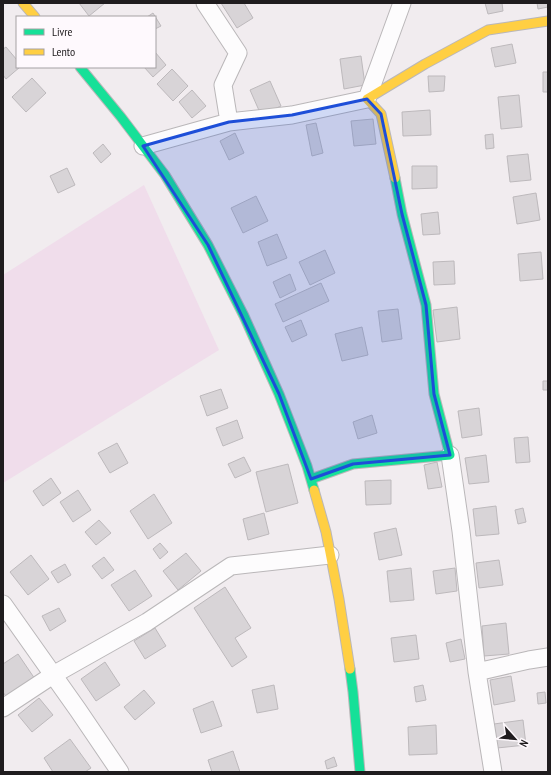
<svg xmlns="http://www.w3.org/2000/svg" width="551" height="775" viewBox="0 0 551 775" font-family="'PT Sans Narrow',sans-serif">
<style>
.green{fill:#f0ddeb}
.building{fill:#d8d4d7;stroke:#bdb9bc}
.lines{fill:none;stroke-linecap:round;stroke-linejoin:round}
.street-casing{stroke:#bab7b9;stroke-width:19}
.fast-casing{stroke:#bab7b9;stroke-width:11}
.slow-casing{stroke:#bab7b9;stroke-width:11}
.street{stroke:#fdfcfd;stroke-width:17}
.fast{stroke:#16e098;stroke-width:9}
.slow{stroke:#ffcf43;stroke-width:9}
.marked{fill:#1d4ed8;fill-opacity:0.2;stroke:#1d4ed8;stroke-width:3;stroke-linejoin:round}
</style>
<rect width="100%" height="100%" fill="#f1ecef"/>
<path class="green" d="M144 185 219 350 3 483V275Z"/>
<path class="building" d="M79 3H105L89 16Z
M221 3H244L253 18 237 28Z
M485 3H502L503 11 488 14Z
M537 3H548V7L538 9Z
M153 13 161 26 155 29V17H147Z
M512 44 516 63 495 67 491 48Z
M6 47 17 60V67H20L6 79 3 75V49Z
M155 52 166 65 153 77 144 67H155Z
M361 56 365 85 344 89 340 59Z
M172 69 188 86 173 101 157 84Z
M543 72H548V92H543Z
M428 76H445L444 91 429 92Z
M32 78 46 93 26 112 12 97Z
M270 81 281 106 261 115 250 90Z
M192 90 206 106 192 118 179 102Z
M519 95 522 127 501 129 498 97Z
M430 110 431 135 403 136 402 112Z
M373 119 376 144 354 146 351 121Z
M316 123 323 153 312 156 306 125Z
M235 133 244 153 229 160 220 141Z
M493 134 494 148 486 149 485 135Z
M103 144 111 154 101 163 93 153Z
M528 154 531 180 510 182 507 156Z
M412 166H437V188L412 189Z
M67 168 75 185 58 193 50 176Z
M536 193 540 220 517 224 513 197Z
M256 196 268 221 243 233 231 208Z
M438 212 440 234 423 235 421 214Z
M277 234 287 258 267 266 258 242Z
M325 250 335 273 310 285 299 262Z
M541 252 543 279 520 281 518 254Z
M454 261 455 284 434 285 433 262Z
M290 274 296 290 280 298 273 282Z
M321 283 329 301 283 322 275 304Z
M457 307 460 339 437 342 433 310Z
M398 309 402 339 382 342 378 311Z
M301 320 307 335 292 342 285 327Z
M362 327 368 355 342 361 335 334Z
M543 381H548V390H543Z
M221 389 228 408 207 416 200 396Z
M479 408 482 435 462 438 458 411Z
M372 415 377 433 358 439 353 422Z
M237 420 243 438 223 446 216 428Z
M528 437 530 462 516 463 514 438Z
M117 443 128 463 110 473 98 453Z
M486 455 489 482 469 484 465 458Z
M244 457 251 471 235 478 228 464Z
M437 462 442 487 428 489 424 465Z
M288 464 298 503 266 512 256 472Z
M51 478 61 493 43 506 33 491Z
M391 480V504L366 505 365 481Z
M78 490 91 510 73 522 60 502Z
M154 494 172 523 148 539 130 511Z
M496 506 499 534 476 536 473 509Z
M523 508 526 522 518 524 515 510Z
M264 513 269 534 248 540 243 519Z
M99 520 111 533 96 545 85 532Z
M396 528 402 555 379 560 374 533Z
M160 543 168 552 160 559 153 549Z
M186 553 201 571 178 590 163 571Z
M31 555 49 579 28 595 10 572Z
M104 557 114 570 102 579 92 566Z
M499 560 503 585 479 588 476 563Z
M65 564 71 575 58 583 51 572Z
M411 568 414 600 390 602 387 571Z
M455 568 457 591 436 594 433 571Z
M135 570 152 596 129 611 111 585Z
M225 587 251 628 235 638 247 657 232 667 194 608Z
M59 608 66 621 50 631 42 616Z
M506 623 509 654 484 656 482 626Z
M155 628 166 646 145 659 134 641Z
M416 635 419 659 394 662 391 638Z
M461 639 465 659 450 662 446 643Z
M18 654 35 679 7 698 3 692V664Z
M105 662 120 685 96 701 81 679Z
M511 676 515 701 494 705 490 680Z
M274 685 278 709 257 713 252 690Z
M423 685 426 700 416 702 414 687Z
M144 690 155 703 135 720 124 707Z
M545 692 546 703 538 704 537 693Z
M39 698 53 715 32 732 18 715Z
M213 701 222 726 201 733 193 709Z
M523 720 526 745 497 748 494 724Z
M436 725 437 754 409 755 408 727Z
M70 739 91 768 85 772H53L44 758Z
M233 751 240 772H212L208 760Z
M334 757 337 766 327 769 325 761Z"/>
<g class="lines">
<g class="street-casing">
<path id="street" d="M205 3 238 53 223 85 229 122
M143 146 229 122 292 115 367 99 402 3
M450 455 461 531 477 672 493 772
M3 604 78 710 120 772
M477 672 529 660 548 657
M3 708 53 675 147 622 231 566 330 555"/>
</g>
<g class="fast-casing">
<path id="fast" d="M80 67 121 117 165 175 208 245 244 316 279 394 307 466 314 490
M311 479 353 464 450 455 434 394 426 305 402 214 395 178
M350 669 353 692 360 772"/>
</g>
<g class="slow-casing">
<path id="slow" d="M23 3 35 17
M395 178 381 114 367 99 425 64 488 30 548 21
M314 490 326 532 339 599 350 669"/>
</g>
<use href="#street" class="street"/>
<use href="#fast" class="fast"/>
<use href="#slow" class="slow"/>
</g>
<path class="marked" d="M367 99 381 114 402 214 426 305 434 394 450 455 353 464 311 479 279 394 208 245 143 146 229 122 292 115Z"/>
<rect width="551" height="775" fill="none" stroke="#1f1c1e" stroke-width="8"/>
<rect x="16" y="16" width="140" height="52" fill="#fef9fd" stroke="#a5a1a4"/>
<rect x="24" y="29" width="20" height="6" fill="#16e098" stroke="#a5a1a4"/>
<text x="52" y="36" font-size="12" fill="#1f1c1e">Livre</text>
<rect x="24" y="49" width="20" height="6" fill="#ffcf43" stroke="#a5a1a4"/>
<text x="52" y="56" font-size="12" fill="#1f1c1e">Lento</text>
<g transform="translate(515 739) rotate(117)" stroke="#fef9fd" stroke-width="3" paint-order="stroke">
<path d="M0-3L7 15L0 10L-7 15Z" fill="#1f1c1e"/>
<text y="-6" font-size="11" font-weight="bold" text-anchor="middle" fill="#1f1c1e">N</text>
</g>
</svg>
